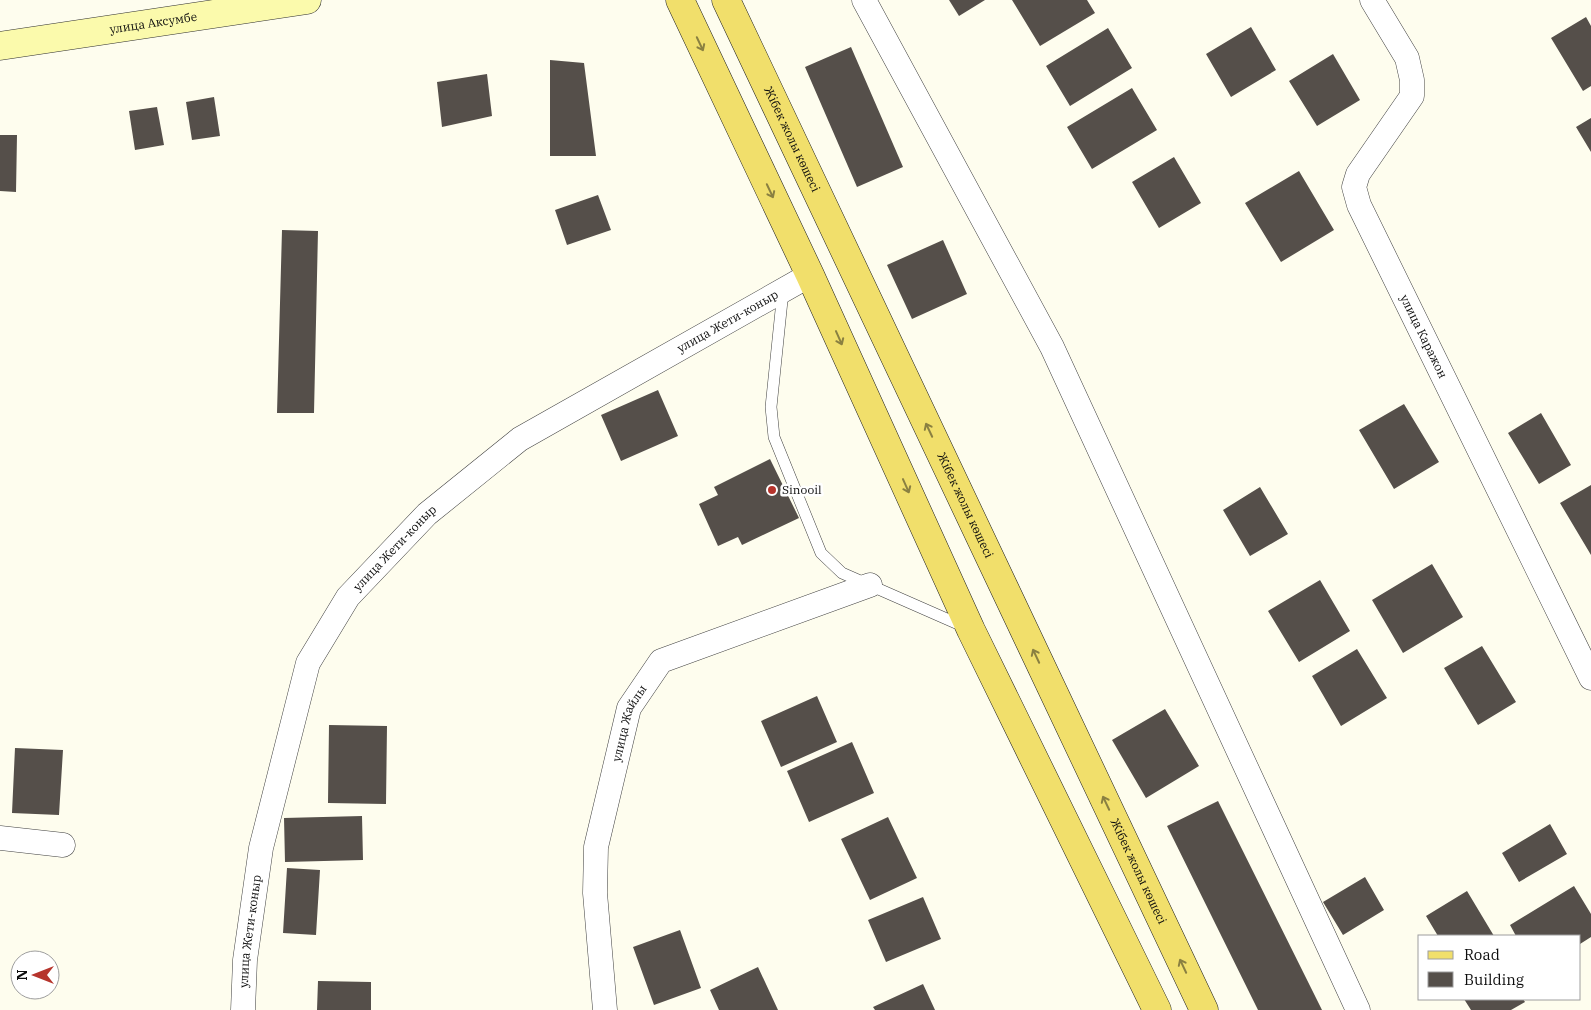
<svg xmlns="http://www.w3.org/2000/svg" width="1591" height="1010" viewBox="0 0 1591 1010" font-family="'IBM Plex Serif',serif">
<style>
.building{fill:#554f4a}
.lines{fill:none;stroke-linecap:round;stroke-linejoin:round}
.lane-casing{stroke:#404040;stroke-width:12}
.street-casing{stroke:#404040;stroke-width:25}
.secondary-casing{stroke:#2f2f2f;stroke-width:29}
.primary-casing{stroke:#1e1e1e;stroke-width:29}
.lane{stroke:#fff;stroke-width:11}
.street{stroke:#fff;stroke-width:24}
.secondary{stroke:#fbfaac;stroke-width:28}
.primary{stroke:#f1df6b;stroke-width:28}
.oneway{stroke:#8a8041}
.poi-dot{fill:#b6342c;stroke:#fff;stroke-width:2}
.labels{text-anchor:middle;stroke-width:5;stroke-linejoin:round;paint-order:stroke}
.street-label{font-size:12px;fill:#0d0d0d;stroke:#fff}
.poi-label{font-size:12px;fill:#0d0d0d;stroke:#fff;text-anchor:start}
</style>
<rect width="100%" height="100%" fill="#fefdee"/>
<path class="building" d="M949 0H985L959 16Z
M1012 0H1087L1095 13 1040 46Z
M1586 17 1591 26V86L1583 91 1551 38Z
M1251 27 1276 70 1231 97 1206 54Z
M1108 28 1132 68 1070 106 1046 66Z
M851 47 903 167 857 187 805 67Z
M1333 54 1360 100 1317 126 1289 81Z
M550 60 584 63 596 156H550Z
M487 74 492 116 442 127 437 82Z
M1132 88 1157 130 1092 169 1067 127Z
M214 97 220 136 192 140 186 102Z
M157 107 164 145 135 150 129 111Z
M1591 118V152L1576 127Z
M0 135H17L16 192 0 191Z
M1174 157 1201 203 1159 228 1132 182Z
M1299 171 1334 230 1281 262 1245 203Z
M598 195 611 230 567 245 555 210Z
M282 230 318 231 314 413H277Z
M943 240 967 294 912 319 887 265Z
M658 390 678 436 621 461 601 415Z
M1404 404 1439 462 1394 489 1359 430Z
M1541 413 1571 465 1539 484 1508 433Z
M770 459 799 518 742 545 738 537 718 546 699 504 718 495 714 487Z
M1591 485V555L1560 503Z
M1260 487 1288 534 1250 556 1223 510Z
M1432 564 1463 617 1403 653 1372 600Z
M1320 580 1350 631 1299 662 1268 611Z
M1482 646 1516 702 1478 725 1444 668Z
M1357 649 1387 698 1341 726 1312 676Z
M817 696 837 742 781 767 761 721Z
M1165 709 1199 766 1146 798 1112 740Z
M329 725 387 726 386 804 328 803Z
M852 742 874 793 809 822 787 771Z
M15 748 63 750 59 815 12 813Z
M1218 801 1322 1010H1258L1167 826Z
M362 816 363 860 285 862 284 818Z
M888 817 917 878 870 900 841 839Z
M1550 824 1567 854 1519 882 1502 853Z
M287 868 320 870 316 935 283 933Z
M1365 877 1384 910 1343 935 1323 902Z
M1574 886 1591 914V937L1580 944V936H1516L1510 925Z
M1467 891 1494 936H1438L1426 916Z
M923 897 941 939 886 962 868 920Z
M680 930 701 988 654 1005 633 947Z
M758 967 778 1010H719L710 990Z
M318 981 371 982V1010H317Z
M923 984 935 1010H875L873 1007Z
M1464 999H1523L1525 1002 1511 1010H1471Z"/>
<g class="lines">
<g class="lane-casing">
<path id="lane" d="M783 291 771 407 774 437 821 553 842 573 965 627"/>
</g>
<g class="street-casing">
<g id="street">
<path d="M864 0 1052 347 1358 1010"/>
<path id="s1" d="M1372 0 1407 58 1412 80V96L1358 174 1354 187 1359 205 1591 678"/>
<path d="M0 838 63 845"/>
<path id="s2" d="M243 1010 245 960 261 848 308 663 348 597 427 514 520 439 810 275"/>
<path id="s3" d="M605 1010 595 893 596 847 629 708 661 661 870 585"/>
</g>
</g>
<g class="secondary-casing">
<g id="secondary">
<path id="s4" d="M0 46 307 0"/>
</g>
</g>
<g class="primary-casing">
<g id="primary">
<path d="M680 0 810 275 971 630 1157 1010"/>
<path id="s5" d="M726 0 1204 1010"/>
</g>
</g>
<use href="#lane" class="lane"/>
<use href="#street" class="street"/>
<use href="#secondary" class="secondary"/>
<use href="#primary" class="primary"/>
</g>
<defs><path id="oneway-shaft" d="M-6 0H5M1.5-3L5.5 0L1.5 3" fill="none" stroke-width="1.6" stroke-linecap="round" stroke-linejoin="round" transform="scale(1.25)"/></defs>
<g class="oneway">
<use href="#oneway-shaft" transform="translate(700 44) rotate(65)"/>
<use href="#oneway-shaft" transform="translate(770 191) rotate(65)"/>
<use href="#oneway-shaft" transform="translate(839 338) rotate(66)"/>
<use href="#oneway-shaft" transform="translate(929 430) rotate(-115)"/>
<use href="#oneway-shaft" transform="translate(906 486) rotate(66)"/>
<use href="#oneway-shaft" transform="translate(1036 656) rotate(-115)"/>
<use href="#oneway-shaft" transform="translate(1106 803) rotate(-115)"/>
<use href="#oneway-shaft" transform="translate(1183 966) rotate(-115)"/>
</g>
<circle class="poi-dot" cx="772" cy="490" r="5"/>
<g class="labels">
<g class="street-label">
<text dy="4" stroke="none"><textPath href="#s4" startOffset="155">улица Аксумбе</textPath></text>
<text dy="4" stroke="none"><textPath href="#s5" startOffset="154">Жібек жолы көшесі</textPath></text>
<text dy="4" stroke="none"><textPath href="#s2" startOffset="904">улица Жети-коныр</textPath></text>
<text dy="4" stroke="none"><textPath href="#s1" startOffset="380">улица Каражон</textPath></text>
<text dy="4" stroke="none"><textPath href="#s5" startOffset="559">Жібек жолы көшесі</textPath></text>
<text dy="4" stroke="none"><textPath href="#s2" startOffset="499">улица Жети-коныр</textPath></text>
<text dy="4" stroke="none"><textPath href="#s3" startOffset="292">улица Жайлы</textPath></text>
<text dy="4" stroke="none"><textPath href="#s5" startOffset="964">Жібек жолы көшесі</textPath></text>
<text dy="4" stroke="none"><textPath href="#s2" startOffset="79">улица Жети-коныр</textPath></text>
</g>
<g class="poi-label">
<text x="782" y="494">Sinooil</text>
</g>
</g>
<rect x="1418" y="935" width="162" height="65" fill="#ffffff" stroke="#9e9e9e"/>
<rect x="1428" y="951" width="25" height="8" fill="#f1df6b" stroke="#9e9e9e"/>
<text x="1464" y="960" font-size="15" fill="#0d0d0d">Road</text>
<rect x="1428" y="972" width="25" height="15" fill="#554f4a" stroke="#9e9e9e"/>
<text x="1464" y="985" font-size="15" fill="#0d0d0d">Building</text>
<g transform="translate(35 975) rotate(270)"><circle r="24" fill="#ffffff" stroke="#9e9e9e"/>
<path d="M0-4L9 19L0 12L-9 19Z" fill="#b6342c"/>
<text y="-8" font-size="14" font-weight="bold" text-anchor="middle" fill="#0d0d0d">N</text>
</g>
</svg>
